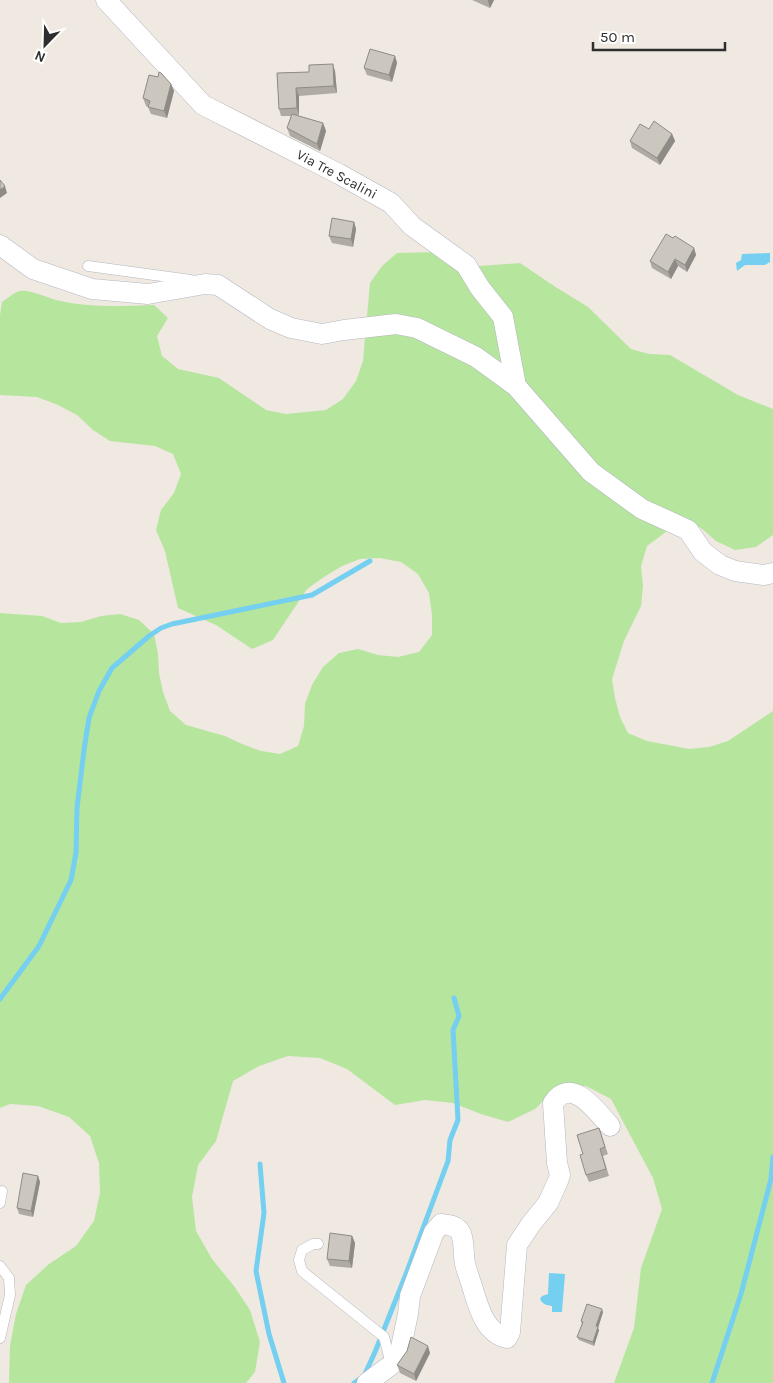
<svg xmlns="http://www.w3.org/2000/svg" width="773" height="1383" viewBox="0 0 773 1383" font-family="Karla,sans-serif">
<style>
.green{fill:#b6e59e}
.water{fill:#75cff0}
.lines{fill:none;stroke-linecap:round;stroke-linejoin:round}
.stream{stroke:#75cff0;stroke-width:5}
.lane-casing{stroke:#b4b7c1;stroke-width:11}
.street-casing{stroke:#b4b7c1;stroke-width:21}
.lane{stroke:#fff;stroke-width:10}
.street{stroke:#fff;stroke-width:20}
.wall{fill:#afaba4}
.shaded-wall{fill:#8e8b86}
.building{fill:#cbc7bf;stroke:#8e8b86}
.labels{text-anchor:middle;stroke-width:5;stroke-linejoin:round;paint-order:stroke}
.street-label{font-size:14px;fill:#2e2e2e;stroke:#fff}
</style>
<rect width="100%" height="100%" fill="#efe9e1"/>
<path class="green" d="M442 252 460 261 479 266 520 263 554 286 588 307 631 349 649 354 670 355 738 395 773 409V535L756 547 735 550 716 541 701 528 682 520 647 546 641 566 643 586 641 606 624 641 612 679 615 698 620 717 628 733 647 741 689 749 709 747 728 741 773 711V1383H614L634 1328 641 1268 662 1209 653 1178 611 1099 586 1086 557 1087 535 1109 508 1122 481 1114 453 1103 425 1100 395 1105 347 1069 320 1058 288 1056 259 1066 233 1081 216 1141 198 1165 192 1197 196 1231 212 1259 234 1286 250 1310 260 1342 255 1372 246 1383H9L10 1346 16 1314 26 1285 49 1264 76 1246 94 1221 100 1193 99 1163 90 1136 69 1117 38 1106 10 1104 0 1108V613L42 616 61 623 81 622 101 616 120 614 139 620 154 634 158 654 159 673 163 692 170 711 186 725 225 736 242 744 261 751 280 754 298 746 304 726 305 704 312 685 323 667 339 653 358 649 378 655 398 657 419 652 432 635V615L429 593 418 574 401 562 380 558 360 559 342 566 324 577 307 589 273 640 252 649 216 625 178 608 165 551 156 530 161 510 174 493 181 474 173 454 155 446 110 441 93 430 77 415 58 405 37 397 0 395V315L2 302C7 299 13 293 19 291 28 289 47 297 56 300 88 308 122 306 154 305L168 318 157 336 162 356 178 369 219 378 266 410 286 414 326 410 343 399 356 381 363 361 370 283 382 266 397 253Z"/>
<path class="water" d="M770 253V262L765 265H745L737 271 736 263 741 260 742 254Z
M549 1273 565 1274 562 1312H552V1306C547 1305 543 1305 540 1299L542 1296 548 1294Z"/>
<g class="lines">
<path class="stream" d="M0 999 39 946 71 880 76 853 77 808 84 750 89 718 99 691 112 668 149 636 161 628 172 624 312 595 370 561
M260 1164 264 1213 256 1271 269 1334 284 1383
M354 1383 364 1376 375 1352 406 1274 448 1161 450 1140 458 1120 453 1030 459 1016 454 998
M712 1383 741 1294 771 1179 773 1157"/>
<g class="lane-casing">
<path id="lane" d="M88 266 191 280
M0 1203 2 1191
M318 1244H313L302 1250 299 1260 302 1271 384 1337 391 1364
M0 1266 9 1278 10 1295 0 1338"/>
</g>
<g class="street-casing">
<path id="street" d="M106 0 203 105 339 174 391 203 412 226 466 265 480 288 503 317 516 386
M0 245 33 269 92 289 148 294 205 284 218 285 270 319 291 328 322 334 344 330 396 324 417 328 476 357 516 386 591 472 642 509 688 530 703 552 720 565 735 571 764 575 773 573
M367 1383 391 1365 400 1352 408 1314 410 1296 434 1232 441 1224C448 1225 454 1225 459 1230 465 1238 463 1255 465 1264 467 1272 470 1279 472 1286 478 1305 484 1333 507 1338L510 1332 517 1245 531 1224 548 1203 558 1181 560 1175 557 1163 553 1103C572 1075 597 1112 610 1126"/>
</g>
<use href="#lane" class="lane"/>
<use href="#street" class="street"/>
</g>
<path class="wall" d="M472 0H494L490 8Z
M395 56 397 63 392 82 367 75 364 68Z
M335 71 337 93 299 96V115L296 116 323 123 326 131 320 151 290 136 287 128 291 116H281L279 109 277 73Z
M158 77 171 84 174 91 167 118 151 114 148 107 146 106 143 98Z
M649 129 672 134 675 141 660 165 632 148 630 141Z
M354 222 356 229 353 247 332 243 329 236Z
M673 238 694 248 696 255 687 272 678 266 671 279 652 268 650 261Z
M599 1128 608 1154 603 1156 609 1176 589 1182 586 1175 583 1154Z
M38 1176 40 1182 33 1217 19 1214 17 1208Z
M352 1236 355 1243 352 1268 330 1266 327 1259Z
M603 1312 598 1328 599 1330 594 1346 579 1340 577 1337 582 1324 581 1321Z
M430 1353 416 1381 400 1373 397 1365Z"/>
<path class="shaded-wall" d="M488 0H494L490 8 488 1Z
M395 56 397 63 392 82 389 75Z
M333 64 335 71 337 93 334 86Z
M171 84 174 91 167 118 164 111Z
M296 88 299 96V115L297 108Z
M323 123 326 131 320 151 317 144Z
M672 134 675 141 660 165 657 158Z
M5 186 7 193 0 198V190Z
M354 222 356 229 353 247 351 239Z
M694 248 696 255 687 272 685 265Z
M675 259 678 266 671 279 668 272Z
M38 1176 40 1182 33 1217 31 1211Z
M352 1236 355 1243 352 1268 349 1261Z
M602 1309 603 1312 598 1328 599 1330 594 1346 593 1342 596 1326Z
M428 1346 430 1353 416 1381 414 1374Z"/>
<path class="building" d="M370 49 395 56 389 75 364 68Z
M333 64 334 86 296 88 297 108 279 109 277 73 309 72V65Z
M159 72 161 73 171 84 164 111 148 107 150 101 143 98 149 75 158 77Z
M292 114 323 123 317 144 287 128Z
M654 121 672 134 657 158 630 141 640 124 649 129Z
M0 180 5 186 0 190Z
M332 218 354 222 351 239 329 236Z
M666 234 673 238 675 236 694 248 685 265 675 259 668 272 650 261Z
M599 1128 605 1147 600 1149 606 1169 586 1175 580 1155 583 1154 577 1135Z
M23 1173 38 1176 31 1211 17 1208Z
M330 1233 352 1236 349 1261 327 1259Z
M587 1304 602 1309 596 1326 598 1327 593 1342 577 1337 583 1322 581 1321Z
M411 1337 428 1346 414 1374 397 1365 407 1351Z"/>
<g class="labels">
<g class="street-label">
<text transform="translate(337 174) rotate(28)" y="5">Via Tre Scalini</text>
</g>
</g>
<g transform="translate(45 45) rotate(203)" stroke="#ffffff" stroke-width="4" paint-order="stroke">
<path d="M0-4L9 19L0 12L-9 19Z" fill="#2e2e2e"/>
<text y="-8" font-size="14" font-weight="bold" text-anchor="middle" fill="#2e2e2e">N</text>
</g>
<path d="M593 42v8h132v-8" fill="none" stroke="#2e2e2e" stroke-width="2.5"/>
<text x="600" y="42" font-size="15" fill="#2e2e2e" stroke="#ffffff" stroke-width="4" paint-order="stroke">50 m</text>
</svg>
